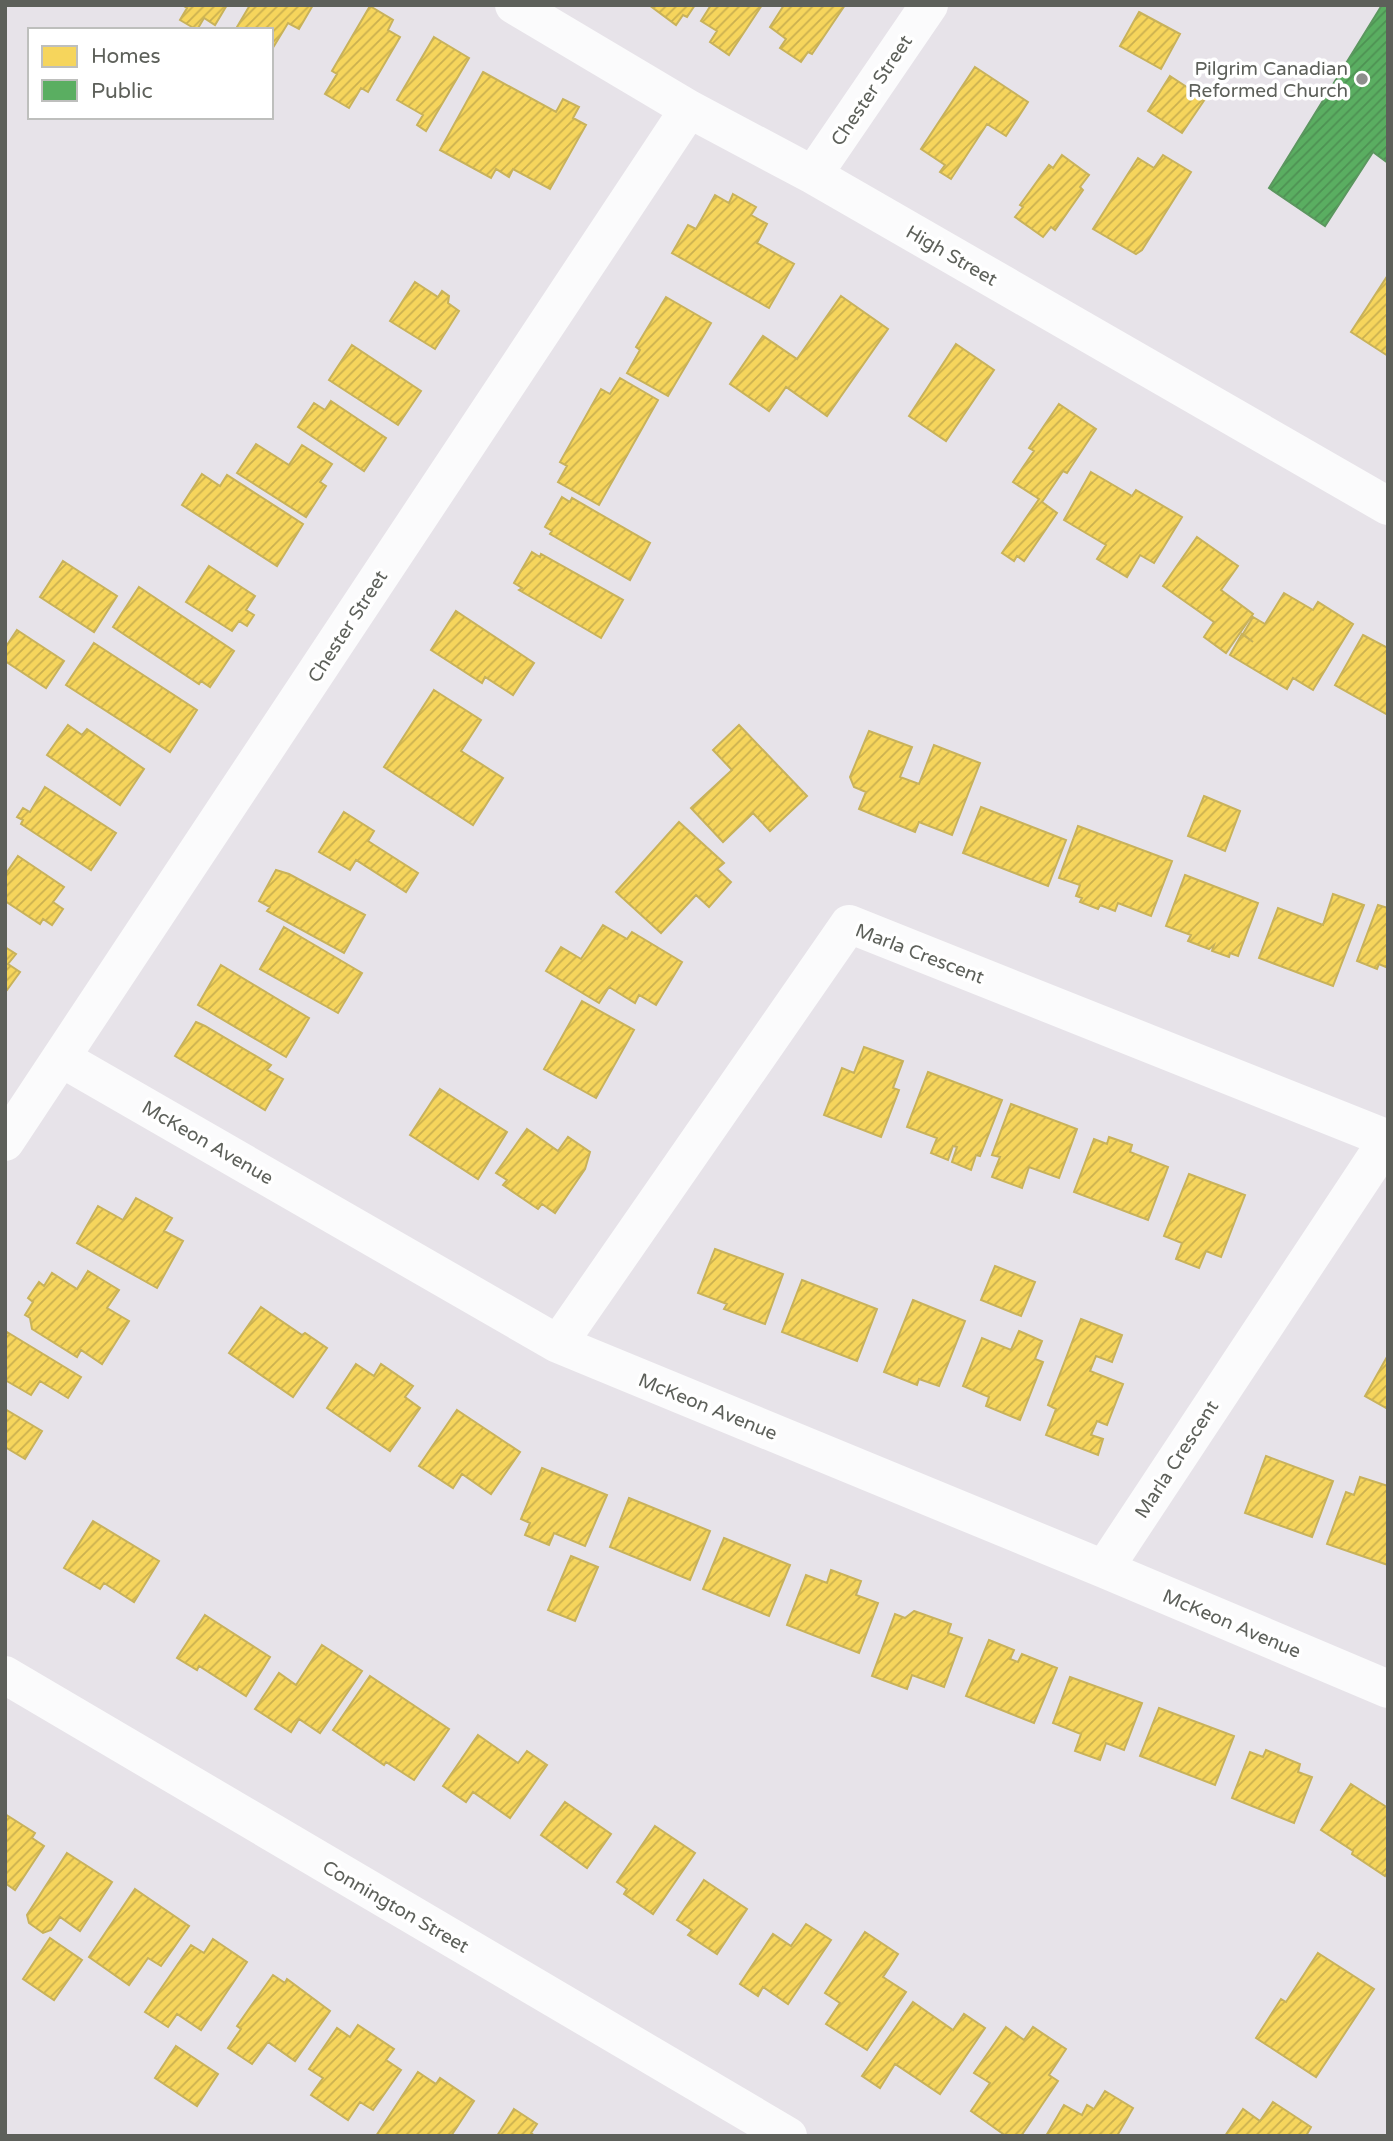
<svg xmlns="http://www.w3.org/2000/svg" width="1393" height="2141" viewBox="0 0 1393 2141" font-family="'Varela Round',sans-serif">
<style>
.homes{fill:url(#homes-hatch);stroke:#c8b25b;stroke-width:2}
.public{fill:url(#public-hatch);stroke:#5b975f;stroke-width:2}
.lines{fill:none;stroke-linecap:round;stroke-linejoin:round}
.minor{stroke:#fbfbfc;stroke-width:38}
.poi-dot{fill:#8d8e8c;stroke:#fff;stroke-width:2.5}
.labels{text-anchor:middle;stroke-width:7;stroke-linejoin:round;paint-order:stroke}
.poi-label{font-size:19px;fill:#5d605a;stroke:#fff;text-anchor:end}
.street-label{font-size:19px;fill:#5d605a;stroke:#fff}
</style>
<defs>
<pattern id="homes-hatch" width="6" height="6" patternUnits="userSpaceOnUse" patternTransform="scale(1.75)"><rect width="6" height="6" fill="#f6d55c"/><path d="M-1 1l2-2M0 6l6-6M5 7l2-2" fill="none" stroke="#cab04f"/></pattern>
<pattern id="public-hatch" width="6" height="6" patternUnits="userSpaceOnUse" patternTransform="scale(1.75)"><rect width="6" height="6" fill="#5aae61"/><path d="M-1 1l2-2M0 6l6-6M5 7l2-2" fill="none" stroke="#4e9153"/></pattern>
</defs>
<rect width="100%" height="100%" fill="#e7e3e9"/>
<path class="homes" d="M182 5H227L215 25 204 18 197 30 180 20 187 8Z
M250 5H313L299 29 288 23 271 51V30H241L237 27Z
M649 5H695L687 17 683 15 676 25Z
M711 5H762L729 55 710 42 717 31 701 21Z
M784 5H845L812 54 808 52 801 62 780 48 786 39 770 27Z
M370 6 393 20 388 30 400 37 368 92 361 88 349 108 325 94 337 74 332 71Z
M1139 12 1180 34 1161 69 1120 46Z
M434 37 469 58 426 131 417 125 423 115 397 100Z
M975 67 1028 102 1006 136 987 124 951 179 940 172 945 165 921 149Z
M483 72 556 112 563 99 579 107 573 118 586 125 550 189 513 169 509 177 496 169 491 178 440 150Z
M1170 76 1205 99 1182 133 1148 111Z
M1062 155 1089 175 1080 187 1083 190 1055 230 1051 227 1043 237 1015 217 1023 207 1020 205 1049 165 1053 168Z
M1163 155 1191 172 1142 250 1136 254 1093 229 1138 158 1154 168Z
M733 194 756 207 751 215 767 224 757 243 794 264 769 308 672 253 688 225 696 229 715 195 729 203Z
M1388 275V356L1351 332Z
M415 282 438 297 442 291 449 296 448 303 459 311 435 349 390 321Z
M841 296 888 329 827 416 786 387 769 411 730 384 763 336 797 359Z
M666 297 711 323 668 396 627 373 640 350 636 347Z
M956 344 994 370 946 441 909 416Z
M352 345 421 391 398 425 329 380Z
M620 378 658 400 599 505 558 482 567 466 560 462 601 389 610 394Z
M331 401 386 438 364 471 298 427 314 403 325 410Z
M1059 404 1096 429 1067 473 1063 471 1042 502 1057 513 1024 561 1017 556 1014 561 1002 553 1039 499 1013 482 1034 451 1029 448Z
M256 444 289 465 302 445 332 464 320 482 326 486 306 517 237 473Z
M1091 472 1132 496 1136 490 1182 517 1154 563 1140 555 1127 577 1097 559 1106 545 1064 520Z
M202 474 220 486 227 475 303 524 277 566 182 505Z
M562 497 570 502 572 498 650 543 630 580 550 534 552 531 545 527Z
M1197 537 1238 566 1221 590 1253 614 1226 653 1204 637 1214 622 1163 586Z
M532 552 540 557 541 554 623 600 601 638 519 590 522 588 514 583Z
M63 561 117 596 94 632 40 597Z
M209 566 255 596 246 610 254 615 247 626 239 621 232 631 186 602Z
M139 587 234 651 210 687 201 681 199 684 113 627Z
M1284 593 1313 610 1318 602 1353 624 1313 690 1293 678 1287 689 1230 655 1242 634 1253 642 1243 634 1253 617 1265 624Z
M456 611 534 663 513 695 485 677 482 683 431 650Z
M17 630 64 661 46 688 5 661V648Z
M1363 635 1388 648V715L1335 685Z
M94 643 197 710 170 752 66 685Z
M434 690 481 720 461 751 503 778 473 825 384 767Z
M68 725 82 735 87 729 144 769 120 805 47 755Z
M739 725 807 796 770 831 753 813 723 842 691 808 732 770 713 750Z
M869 731 912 747 900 777 919 784 934 745 980 763 952 835 919 822 915 832 859 809 866 792 854 787 850 777Z
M45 787 116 833 91 870 21 824 23 820 17 817 23 808 30 812Z
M1204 796 1240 811 1225 851 1188 836Z
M981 807 1066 840 1048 886 963 853Z
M344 812 374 831 368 841 418 873 406 892 356 860 350 870 319 852Z
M679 822 724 863 717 869 731 882 709 907 696 895 661 933 616 892Z
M1078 826 1172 861 1151 916 1118 903 1115 911 1100 905 1098 909 1080 902 1082 898 1076 896 1080 885 1059 878Z
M18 856 64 887 53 902 63 909 52 925 43 919 40 924 5 901V875Z
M276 870 289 874 365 915 344 953 267 911 270 907 259 901Z
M1185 875 1258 903 1238 956 1230 953 1229 957 1212 951 1214 945 1209 949 1188 941 1191 935 1166 926Z
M1333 894 1364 905 1333 986 1259 958 1278 908 1323 925Z
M1378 905 1388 908V968L1379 964 1377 969 1357 961Z
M603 925 627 939 632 932 682 962 656 1005 639 995 635 1003 609 987 599 1003 546 971 561 947 581 959Z
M284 927 362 973 338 1013 260 969Z
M5 947 16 954 8 964 20 972 7 990 5 989Z
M221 965 309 1018 286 1057 198 1005Z
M582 1001 634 1030 596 1098 544 1069Z
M196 1022 205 1026 271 1065 267 1070 283 1079 265 1110 175 1056Z
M864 1047 903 1061 893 1088 899 1090 881 1137 824 1115 842 1068 854 1073Z
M928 1072 1002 1100 980 1156 976 1155 971 1170 952 1162 957 1147 953 1146 948 1160 931 1153 937 1138 907 1127Z
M440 1089 507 1132 478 1179 410 1135Z
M1011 1104 1077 1129 1059 1178 1029 1167 1022 1188 992 1177 1000 1157 992 1155Z
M527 1129 558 1151 568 1137 590 1152 585 1169 555 1213 542 1204 538 1209 503 1185 507 1180 496 1173Z
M1109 1137 1132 1145 1130 1152 1168 1167 1148 1220 1074 1192 1094 1139 1107 1144Z
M1189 1174 1245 1195 1221 1257 1206 1251 1199 1268 1176 1259 1182 1243 1164 1236Z
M136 1198 172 1218 164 1231 183 1241 157 1288 77 1243 98 1206 123 1220Z
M715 1249 783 1274 765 1324 724 1309 727 1304 698 1293Z
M995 1266 1035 1282 1021 1316 981 1300Z
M88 1271 119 1290 107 1308 129 1321 102 1364 81 1350 77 1357 32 1329 30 1318 25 1315 33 1302 28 1298 39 1282 44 1286 52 1273 77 1289Z
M802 1280 877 1309 857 1361 782 1332Z
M913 1300 965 1321 939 1386 919 1379 917 1385 884 1372Z
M261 1307 302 1335 305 1333 327 1348 293 1397 229 1353Z
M1081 1319 1122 1335 1112 1362 1096 1356 1090 1371 1123 1384 1107 1425 1097 1421 1091 1435 1103 1439 1098 1455 1046 1435 1056 1409 1048 1405Z
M1019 1331 1042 1341 1035 1359 1043 1362 1020 1420 986 1406 989 1397 963 1386 982 1338 1011 1350Z
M7 1332 81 1377 68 1398 40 1381 31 1395 5 1380V1335Z
M1388 1355V1409L1365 1396Z
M356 1364 374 1376 381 1364 413 1386 405 1397 420 1408 390 1451 327 1408Z
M5 1409 42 1431 25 1459 5 1447Z
M457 1410 520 1452 491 1494 462 1474 453 1488 419 1466Z
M1266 1456 1333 1481 1312 1537 1245 1513Z
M542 1468 607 1495 585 1546 554 1533 549 1545 525 1535 530 1523 521 1519Z
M1360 1477 1388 1486V1565L1327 1544 1346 1492 1354 1495Z
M629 1498 710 1531 690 1580 610 1547Z
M93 1521 159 1561 134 1602 104 1583 100 1589 64 1568Z
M724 1538 790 1565 769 1616 703 1589Z
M571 1556 598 1567 575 1621 548 1610Z
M831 1570 861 1581 856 1595 878 1603 859 1653 787 1625 806 1575 827 1583Z
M914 1611 951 1624 948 1633 962 1638 944 1687 912 1675 907 1689 872 1676 895 1614 905 1618Z
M205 1615 270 1657 246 1696 199 1666 197 1670 177 1658Z
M989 1640 1014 1650 1010 1659 1018 1662 1022 1654 1057 1668 1034 1723 966 1696Z
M322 1645 362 1671 320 1733 299 1719 291 1732 255 1709 279 1673 296 1685Z
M370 1676 449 1729 414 1780 386 1762 384 1765 333 1730Z
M1070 1677 1142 1703 1124 1750 1106 1743 1100 1760 1075 1751 1081 1734 1053 1723Z
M1159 1708 1234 1736 1215 1785 1140 1756Z
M478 1735 518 1763 527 1751 547 1765 510 1818 473 1792 466 1802 443 1786Z
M1266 1750 1300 1764 1298 1772 1312 1777 1294 1823 1232 1798 1250 1752 1263 1757Z
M1351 1784 1388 1808V1871L1385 1876 1352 1854 1353 1851 1321 1830Z
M565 1802 611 1834 587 1868 541 1835Z
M5 1814 35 1833 32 1838 44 1846 15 1890 5 1883Z
M655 1826 695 1853 653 1914 624 1894 627 1889 617 1882Z
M67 1853 112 1882 80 1931 60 1917 51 1930 43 1933 29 1923 27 1915Z
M704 1880 747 1909 717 1954 688 1935 692 1930 677 1920Z
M135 1889 189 1926 161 1966 148 1958 129 1985 89 1957Z
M806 1924 831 1940 788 2004 763 1987 758 1996 740 1984 773 1934 791 1946Z
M865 1932 898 1954 883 1977 906 1992 867 2050 826 2024 840 2003 825 1993Z
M50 1938 82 1960 54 2000 23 1979Z
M213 1939 247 1962 201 2030 177 2014 168 2027 145 2012 191 1945 204 1953Z
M1318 1953 1374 1989 1316 2077 1256 2038 1281 1999 1286 2002Z
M273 1975 285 1983 287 1979 330 2011 295 2061 268 2042 252 2064 228 2048 241 2029 237 2026Z
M913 2002 953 2030 964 2014 985 2028 940 2094 895 2064 880 2088 862 2076Z
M358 2025 394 2049 386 2060 401 2070 373 2110 360 2102 348 2120 311 2095 323 2078 309 2069 337 2028 350 2037Z
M1006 2027 1024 2040 1033 2027 1066 2049 1049 2075 1058 2081 1021 2136H1006L971 2111 990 2083 974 2073Z
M176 2046 218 2074 197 2106 155 2078Z
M418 2072 436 2084 440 2078 474 2101 451 2136H376Z
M1105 2091 1133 2108 1117 2136H1046L1064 2105 1082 2115 1087 2105 1094 2109Z
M1273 2102 1311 2127 1306 2136H1225L1243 2109 1260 2121Z
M514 2109 537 2124 531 2133 535 2136H497Z"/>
<path class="public" d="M1382 5H1388V163L1373 152 1325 226 1269 188Z"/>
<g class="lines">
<path class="minor" d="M514 5 689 109 813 175 1388 506
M813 175 929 5
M61 1058 558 1344 1104 1569 1388 1689
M5 1142 689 109
M558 1344 849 924 1388 1139
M1104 1569 1388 1139
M5 1675 788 2136"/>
</g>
<circle class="poi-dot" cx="1362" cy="79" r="7"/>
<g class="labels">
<g class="poi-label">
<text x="1348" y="75">Pilgrim Canadian<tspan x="1348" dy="22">Reformed Church</tspan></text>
</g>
<g class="street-label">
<text transform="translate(871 90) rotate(-56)" y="7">Chester Street</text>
<text transform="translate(952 255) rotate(30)" y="7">High Street</text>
<text transform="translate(347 626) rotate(-57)" y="7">Chester Street</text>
<text transform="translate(920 953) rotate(21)" y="7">Marla Crescent</text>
<text transform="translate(208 1142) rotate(30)" y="7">McKeon Avenue</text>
<text transform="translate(708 1406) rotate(22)" y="7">McKeon Avenue</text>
<text transform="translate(1176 1459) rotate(-57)" y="7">Marla Crescent</text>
<text transform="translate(1232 1623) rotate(23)" y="7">McKeon Avenue</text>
<text transform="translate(396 1906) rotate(30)" y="7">Connington Street</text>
</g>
</g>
<rect width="1393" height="2141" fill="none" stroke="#5d605a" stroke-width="14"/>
<rect x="28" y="28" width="245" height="91" fill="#ffffff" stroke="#bebfbd" stroke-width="2"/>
<rect x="42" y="46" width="35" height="21" fill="#f6d55c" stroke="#bebfbd" stroke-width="2"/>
<text x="91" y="63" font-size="21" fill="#5d605a">Homes</text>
<rect x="42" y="80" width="35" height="21" fill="#5aae61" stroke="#bebfbd" stroke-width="2"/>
<text x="91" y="98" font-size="21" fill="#5d605a">Public</text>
</svg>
